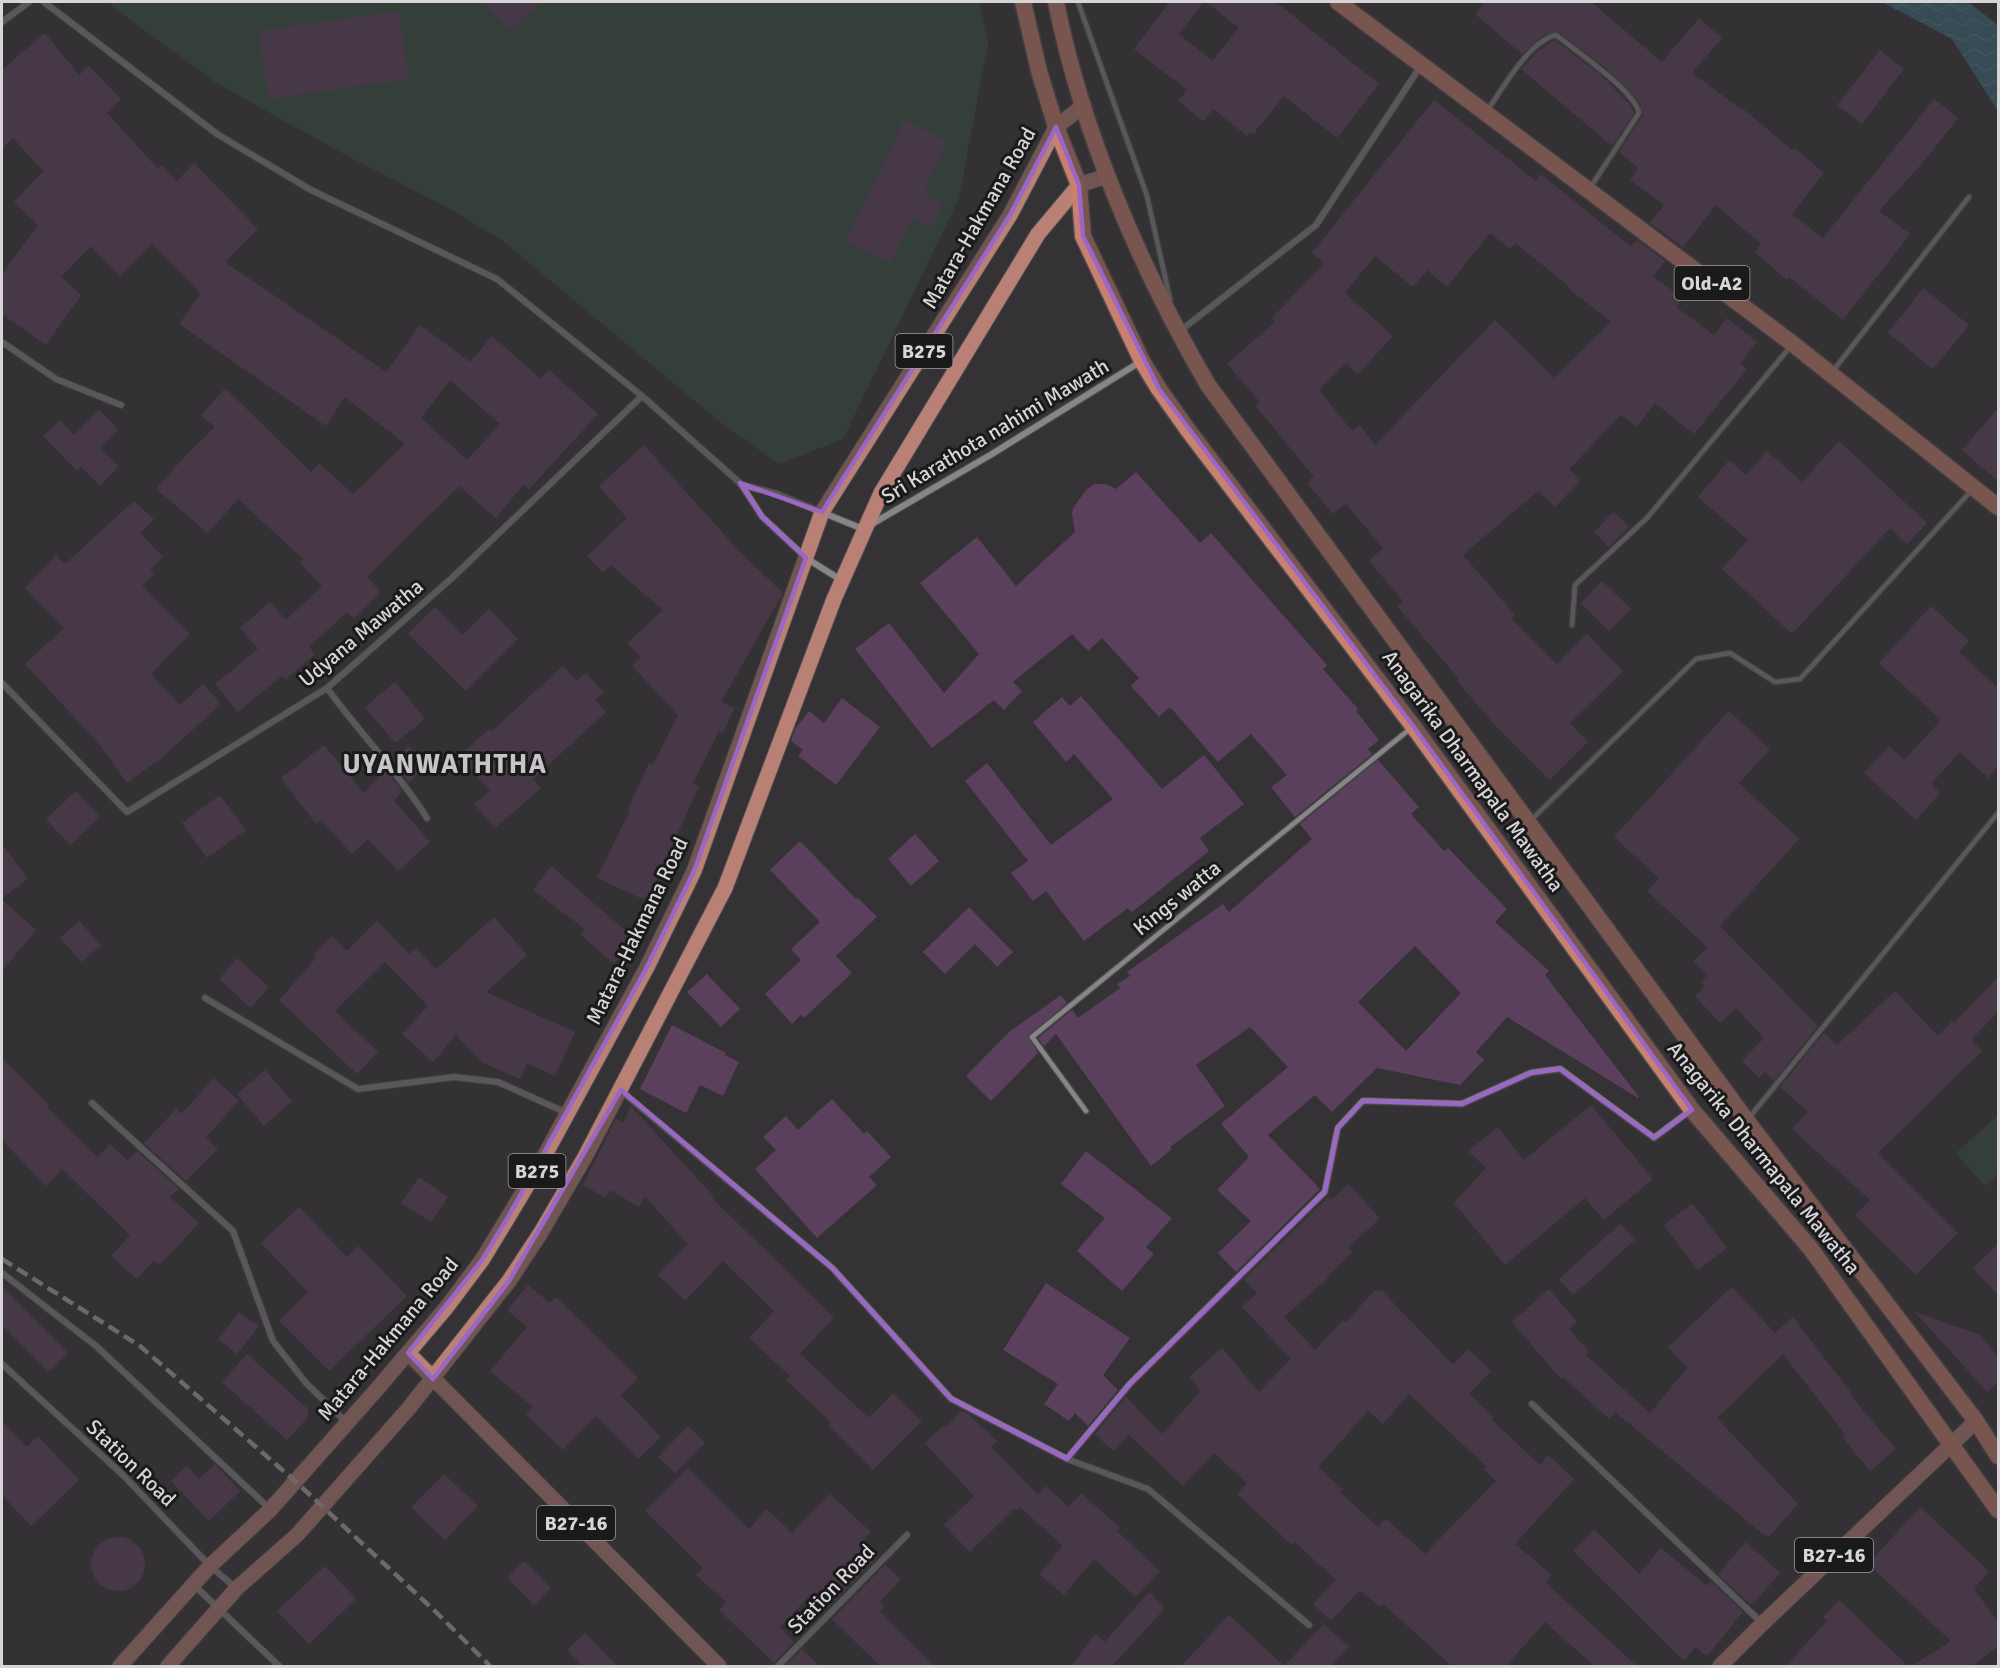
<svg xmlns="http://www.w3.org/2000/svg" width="2000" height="1668" viewBox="0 0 2000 1668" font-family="Signika,sans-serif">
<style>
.park{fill:#37503e}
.water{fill:url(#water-waves)}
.building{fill:#5b405d;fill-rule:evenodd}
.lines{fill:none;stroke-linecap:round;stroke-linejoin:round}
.service-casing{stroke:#504e50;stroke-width:7}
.minor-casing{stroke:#504e50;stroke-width:8}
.primary-casing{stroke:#504e50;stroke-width:17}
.trunk-casing{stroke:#504e50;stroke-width:19}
.service{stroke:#888588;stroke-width:4.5}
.minor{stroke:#888588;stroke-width:6}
.primary{stroke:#b98175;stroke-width:15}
.trunk{stroke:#ca806f;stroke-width:16}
.rail{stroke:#afadaf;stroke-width:4.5;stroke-dasharray:12 6;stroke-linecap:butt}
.marked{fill:none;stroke:#9b67c7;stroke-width:4.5;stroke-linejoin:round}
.labels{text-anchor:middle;stroke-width:6;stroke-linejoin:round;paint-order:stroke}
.shield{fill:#1b1a1b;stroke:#9f9d9f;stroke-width:1.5}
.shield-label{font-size:20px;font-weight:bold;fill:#d7d5d7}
.street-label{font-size:21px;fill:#d7d5d7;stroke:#1b1a1b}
.district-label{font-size:27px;font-weight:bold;letter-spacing:1.5px;fill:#c8c5c8;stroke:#1b1a1b}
</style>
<defs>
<pattern id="water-waves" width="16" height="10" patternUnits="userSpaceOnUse" patternTransform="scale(1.5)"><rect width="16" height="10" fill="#3a6a7c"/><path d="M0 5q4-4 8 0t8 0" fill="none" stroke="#567e8e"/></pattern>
</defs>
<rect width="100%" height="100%" fill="#343235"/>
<path class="park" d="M108 2H980L988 43 959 198 843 439 779 464 724 425 502 240 452 210 342 153 218 84 121 13Z
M1998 1115V1173L1985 1186 1956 1153Z"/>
<path class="water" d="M1882 2H1968L1998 25V111L1952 39Z"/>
<path class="building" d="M482 2H542L510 31Z
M1170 2H1203L1179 34 1212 61 1239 28 1206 2H1276L1379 84 1337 138 1284 96 1253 134 1250 132 1247 136 1213 109 1203 121 1178 101 1187 90 1134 49Z
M1485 2H1591L1662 62 1699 18 1722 38 1692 73 1741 109 1742 108 1792 150 1794 147 1824 173 1792 214 1823 238 1934 99 1958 118 1925 160 1879 211 1910 234 1843 320 1789 277 1787 280 1755 252 1761 244 1716 205 1683 247 1650 223 1664 205 1630 180 1638 168 1619 152 1643 115 1639 101 1606 68 1557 31 1544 35 1522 54 1475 14Z
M399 11 409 79 268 99 259 31Z
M45 33 79 75 89 66 121 99 107 113 158 169 161 165 177 181 194 163 258 229 225 262 386 372 420 325 470 362 492 336 541 379 549 370 598 414 529 489 524 484 496 518 459 486 367 577 381 592 354 619 347 612 309 647 315 654 285 680 282 676 238 712 215 684 258 649 240 628 270 602 286 620 322 586 299 562 303 559 238 499 208 533 156 489 186 455 215 427 201 416 225 388 311 472 319 463 353 494 405 444 345 397 326 426 179 324 201 294 152 244 120 276 91 246 61 277 81 295 46 345 2 314V274L38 225 14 202 43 171 13 138 2 149V70ZM450 380 500 424 467 460 421 418Z
M1555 40 1601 75 1631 106 1634 113 1612 146 1521 69 1539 50Z
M1880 50 1904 69 1862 124 1837 105Z
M1434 100 1536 181 1541 174 1631 247 1637 240 1665 261 1653 276 1682 298 1676 307 1714 335 1727 318 1757 342 1740 363 1747 369 1694 434 1655 403 1637 427 1621 415 1569 469 1581 480 1555 507 1538 491 1463 555 1515 615 1511 618 1557 664 1587 634 1623 671 1570 723 1588 742 1550 780 1494 724 1457 681 1459 679 1397 606 1403 601 1369 561 1383 548 1346 504 1333 514 1307 483 1314 477 1255 405 1260 402 1227 364 1275 322 1272 318 1324 263 1312 253ZM1490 233 1510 249 1515 243 1569 286 1568 288 1611 322 1554 378 1495 320 1375 445 1360 425 1352 431 1319 390 1346 363 1358 374 1393 336 1345 293 1375 256 1413 287 1427 270 1447 287Z
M904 120 948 142 923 194 943 204 931 227 912 218 890 263 845 242Z
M1923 288 1969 325 1933 369 1888 333Z
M1998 408V481L1962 450Z
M99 410 119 430 100 448 119 466 100 486 81 467 77 471 43 436 60 420 74 435Z
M1839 441 1927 523 1907 544 1890 528 1792 634 1722 569 1748 540 1698 497 1729 460 1746 475 1767 451 1802 482Z
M644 445 737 549 783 593 721 702 734 708 723 733 719 731 693 783 699 786 647 901 597 878 630 810 628 809 649 763 653 765 678 715 632 666 641 658 627 643 663 610 611 565 603 573 587 556 627 518 599 486Z
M1136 472 1200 543 1211 533 1327 665 1323 669 1358 709 1356 711 1379 740 1368 749 1372 754 1295 817 1271 787 1287 775 1251 734 1218 762 1170 707 1159 717 1131 686 1139 678 1102 638 1088 651 1072 634 1013 682 1022 691 1004 710 994 700 932 748 855 649 889 623 944 693 979 654 920 583 977 537 1016 586 1075 532 1072 514 1073 508 1086 490 1094 484H1106L1116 489Z
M134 501 154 519 140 533 163 557 150 570 154 574 142 585 190 634 151 674 180 705 203 684 221 704 165 755 127 783 98 743 25 664 64 628 25 588 56 555 65 564Z
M1613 512 1629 526 1609 547 1594 532Z
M1602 581 1631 609 1609 631 1581 603Z
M1931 606 1969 641 1959 652 1998 688V766L1988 778 1960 752 1931 784 1940 793 1916 820 1864 773 1889 746 1904 760 1941 720 1879 663Z
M435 607 463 635 489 609 518 639 466 691 408 634Z
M563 666 577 681 586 673 604 693 595 700 606 712 533 779 541 788 495 828 474 804 490 791 459 755 490 729 492 731Z
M395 682 425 719 395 743 365 707Z
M1081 696 1162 789 1204 755 1244 804 1200 838 1209 851 1132 912 1128 908 1084 941 1046 891 1033 901 1011 873 1028 861 965 781 987 763 1051 845 1113 799 1074 754 1066 762 1033 722 1062 697 1070 706Z
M842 698 880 727 836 785 798 756 803 750 791 741 795 729 809 711 824 723Z
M1729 711 1770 749 1739 783 1799 839 1720 926 1818 1026 1774 1081 1765 1072 1759 1078 1742 1061 1764 1038 1736 1008 1720 1023 1695 996 1705 986 1701 981 1707 976 1693 961 1708 948 1647 891 1659 878 1614 837Z
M324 745 364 793 386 770 402 791 394 801 430 842 398 871 368 839 352 854 321 820 316 824 281 778Z
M408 746 427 763 409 783 393 762Z
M1378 760 1419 807 1411 814 1444 851 1448 848 1507 909 1495 922 1549 971 1545 975 1639 1097 1638 1098 1507 1017 1476 1052 1484 1060 1460 1085 1377 1068 1332 1112 1315 1095 1268 1135 1320 1189 1236 1272 1218 1253 1251 1221 1217 1190 1249 1157 1221 1124 1288 1067 1250 1027 1196 1065 1225 1106 1170 1147 1172 1149 1151 1166 1056 1034 1044 1046 1038 1038 1072 1010 1078 1018 1120 988 1117 984 1130 976 1127 972 1223 904 1229 912 1312 839 1300 824ZM1415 946 1461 993 1406 1051 1358 1002Z
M76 791 100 817 70 845 46 819Z
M220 795 246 830 207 858 182 823Z
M915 834 939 861 911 886 888 859Z
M800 841 856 899 858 898 877 917 836 956 852 973 804 1018 801 1015 792 1024 765 994 801 960 791 949 820 922 770 870Z
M2 844 28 879 2 898Z
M551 866 635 939 614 964 580 934 585 929 533 890Z
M2 900 36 930 2 971Z
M969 907 1013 952 997 967 975 944 945 974 923 952Z
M494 917 527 955 486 992 575 1032 555 1076 527 1063 520 1079 483 1063 456 1035 433 1062 402 1034 428 1006 385 962 335 1011 378 1052 357 1074 279 1000 316 958 313 955 332 936 347 951 377 921 409 954 415 948 436 969Z
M79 921 101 945 82 962 60 938Z
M237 958 269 987 251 1008 219 979Z
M707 974 740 1009 721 1027 687 992Z
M1998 977V1012L1971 1040 1982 1051 1878 1153 1958 1233 1916 1275 1855 1215 1870 1200 1792 1129 1808 1112 1780 1087 1824 1033 1837 1045 1895 991 1938 1036 1952 1021 1954 1023Z
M1061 995 1067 1003 1028 1036 1038 1053 991 1101 966 1076 1009 1032Z
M672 1025 726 1053 725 1055 739 1062 723 1096 700 1085 686 1113 640 1089Z
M2 1058 49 1105 47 1108 98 1157 110 1144 128 1161 137 1151 179 1189 170 1197 199 1223 160 1265 154 1260 137 1279 111 1256 130 1235 62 1169 46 1186 2 1140Z
M265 1070 292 1101 264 1126 237 1094Z
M214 1078 239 1101 206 1137 218 1149 186 1181 144 1143 176 1109 181 1114Z
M832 1099 864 1134 867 1131 891 1157 869 1177 877 1185 817 1238 755 1169 776 1150 763 1137 786 1116 798 1130Z
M1591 1105 1653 1179 1604 1220 1585 1198 1505 1265 1454 1203 1486 1168 1468 1151 1498 1127 1524 1160Z
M631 1106 714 1197 712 1198 834 1317 800 1354 869 1418 893 1393 922 1421 873 1470 828 1425 831 1422 786 1380 790 1376 749 1338 774 1311 723 1261 685 1301 658 1275 688 1244 645 1197 639 1207 610 1190 606 1198 583 1185 616 1119 623 1123Z
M1086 1151 1172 1218 1146 1247 1154 1254 1122 1291 1077 1251 1105 1218 1061 1184Z
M419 1177 448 1197 431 1222 401 1203Z
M1348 1184 1380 1218 1348 1248 1352 1253 1327 1277 1328 1278 1284 1317 1315 1350 1343 1320 1346 1322 1374 1291H1382L1453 1365 1468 1349 1491 1371 1469 1394 1493 1417 1491 1419 1540 1465 1548 1455 1574 1479 1515 1544 1552 1575 1546 1583 1637 1666H1594L1545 1622 1506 1666H1452L1383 1604 1380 1607 1360 1590 1331 1621 1313 1604 1336 1580 1295 1542 1292 1545 1237 1494 1247 1483 1214 1453 1183 1486 1129 1435 1113 1451 1095 1434 1126 1397 1162 1434 1201 1391 1189 1377 1222 1348 1259 1392 1291 1359 1242 1307 1257 1293 1244 1279 1328 1197 1331 1200ZM1409 1394 1487 1467 1484 1470 1496 1481 1425 1554 1386 1519 1378 1527 1340 1492 1343 1490 1318 1467 1368 1411 1383 1424Z
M1692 1203 1727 1248 1698 1270 1664 1225Z
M299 1207 347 1257 358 1246 407 1296 329 1371 279 1321 308 1292 261 1243Z
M1620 1224 1635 1240 1573 1295 1559 1279Z
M1998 1244V1295L1973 1268Z
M1046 1283 1130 1338 1103 1375 1118 1390 1088 1426 1075 1413 1069 1421 1044 1404 1058 1384 1003 1350Z
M528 1285 550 1303 556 1297 638 1378 621 1395 661 1437 638 1459 596 1416 563 1450 526 1414 533 1407 490 1371 527 1327 507 1310Z
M2 1287 68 1353 49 1372 2 1325Z
M1732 1287 1775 1333 1793 1317 1852 1394 1850 1395 1896 1449 1870 1471 1842 1437 1845 1434 1783 1354 1717 1418 1798 1504 1768 1538 1615 1412 1609 1419 1563 1377 1561 1379 1512 1322 1549 1289 1577 1322 1569 1329 1589 1352 1586 1355 1650 1413 1687 1368 1668 1347Z
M239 1312 259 1326 237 1354 218 1339Z
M1915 1312 1978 1334 1998 1356V1382L1987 1392Z
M247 1354 308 1409V1417L287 1440 222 1382Z
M962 1411 968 1414 997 1441 991 1447 1038 1495 1046 1486 1069 1507 1081 1493 1120 1528 1117 1531 1160 1571 1136 1597 1094 1559 1064 1595 1039 1574 1063 1546 1020 1507 1017 1510 1015 1508 970 1552 944 1525 974 1496 925 1443 943 1426 945 1428Z
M2 1421 27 1447 38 1436 79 1480 31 1526 2 1495Z
M688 1426 705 1443 675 1473 658 1457Z
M215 1464 240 1491 209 1521 171 1481 187 1466 199 1479Z
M688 1468 749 1529 767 1509 792 1533 830 1494 871 1532 862 1542 878 1557 824 1611 809 1596 780 1627 794 1642 774 1663 719 1610 726 1602 696 1575 703 1568 645 1511Z
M444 1474 478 1506 445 1540 411 1507Z
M1920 1507 1989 1571 1974 1589 1998 1622V1646L1972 1666H1912L1951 1641 1868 1564Z
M1594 1529 1639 1574 1661 1548 1707 1586 1711 1581 1743 1612 1707 1656 1695 1647 1684 1661 1573 1551Z
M91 1564a27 27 0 1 1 54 0a27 27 0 1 1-54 0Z
M1746 1542 1780 1573 1753 1604 1752 1602 1750 1604 1718 1574Z
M524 1561 551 1588 534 1605 507 1578Z
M885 1565 901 1579 880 1602 885 1607 880 1611 934 1666H880L832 1619Z
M325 1566 356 1599 309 1644 277 1611Z
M1149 1592 1165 1608 1112 1666H1071L1095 1634 1105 1642Z
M1839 1600 1908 1666H1786L1827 1621 1823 1617Z
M1229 1615 1284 1666 1324 1624 1349 1647 1331 1666H1181Z
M585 1633 617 1666H583L567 1650Z
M802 1649 819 1666H785Z"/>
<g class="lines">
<g class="service-casing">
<path id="service" d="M1078 2 1147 196 1170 299
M1487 111C1503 88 1529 41 1556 35 1576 51 1635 91 1639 113L1590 188
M1832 372 1969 197
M1572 625 1575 585 1647 518 1791 346
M1531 820 1696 659 1730 653 1775 682 1800 679 1971 491
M1086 1111 1032 1037 1411 728
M1748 1119 1998 813"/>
</g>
<g class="minor-casing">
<path id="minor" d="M44 2 217 134 311 190 497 279 642 396 740 483 762 517 806 558 841 580
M2 22 29 2
M1180 331 1316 225 1420 67
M2 342 56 379 121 405
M740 484 777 494 863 529
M872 524 992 454 1140 362
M2 683 127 812 327 688 452 578 642 396
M327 688C359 732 398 772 427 818
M205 998 358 1089 454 1077 498 1082 567 1113
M621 1091 832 1268 951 1399 1067 1459 1148 1489 1309 1625
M92 1103 233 1231 273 1341 306 1383 346 1422
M2 1273 96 1346 270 1509
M2 1364 123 1475 210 1566 236 1588
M1532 1404 1762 1623
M1067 1459 1130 1384 1325 1192 1338 1128 1363 1101 1462 1104 1531 1073 1560 1069 1654 1138 1690 1111
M195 1586 279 1666
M778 1666 907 1535"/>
</g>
<g class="primary-casing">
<path id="primary" d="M408 1353 719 1666
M120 1666 210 1566 270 1510 378 1388 446 1308 482 1260 507 1219 540 1164 647 967 694 871 822 512 1010 215 1056 127 1083 106
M168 1666 237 1588 297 1535 409 1408 509 1281 540 1234 585 1157 725 888 834 599 881 493 1038 234 1079 185 1107 176
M1720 1666 1762 1624 1976 1421"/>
</g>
<g class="trunk-casing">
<path id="trunk" d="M1023 2 1039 71 1056 127 1079 185 1083 236 1142 361 1159 389 1188 430 1413 726 1692 1110 1811 1249 1998 1510
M1056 2C1082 133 1141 270 1208 385L1747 1121 1976 1421 1998 1456
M1338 2 1793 344 1998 507"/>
</g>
<use href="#service" class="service"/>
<use href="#minor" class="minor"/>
<use href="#primary" class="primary"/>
<use href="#trunk" class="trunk"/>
<path class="rail" d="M2 1259 140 1346 295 1481 436 1612 490 1666"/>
</g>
<path d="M0 0H2000V1668H0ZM1056 127 1079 185 1083 236 1159 389 1413 726 1692 1110 1654 1138 1560 1069 1531 1073 1462 1104 1363 1101 1338 1128 1325 1192 1130 1384 1067 1459 951 1399 832 1268 621 1090 509 1281 433 1379 408 1353 482 1260 507 1219 647 967 694 871 806 558 762 517 740 483 822 512 1010 215Z" fill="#343235" fill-opacity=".55" fill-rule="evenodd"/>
<path class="marked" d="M1056 127 1079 185 1083 236 1159 389 1413 726 1692 1110 1654 1138 1560 1069 1531 1073 1462 1104 1363 1101 1338 1128 1325 1192 1130 1384 1067 1459 951 1399 832 1268 621 1090 509 1281 433 1379 408 1353 482 1260 507 1219 647 967 694 871 806 558 762 517 740 483 822 512 1010 215Z"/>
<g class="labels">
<g class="shield">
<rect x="1674.5" y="266" width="75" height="34" rx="4.5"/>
<rect x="895.5" y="334" width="57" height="34" rx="4.5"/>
<rect x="508.5" y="1154" width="57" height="34" rx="4.5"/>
<rect x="537" y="1506" width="78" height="34" rx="4.5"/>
<rect x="1795" y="1538" width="78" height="34" rx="4.5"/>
</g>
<g class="shield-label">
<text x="1712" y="290">Old-A2</text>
<text x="924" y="358">B275</text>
<text x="537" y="1178">B275</text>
<text x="576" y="1530">B27-16</text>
<text x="1834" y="1562">B27-16</text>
</g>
<g class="street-label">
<text transform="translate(979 218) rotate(-60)" y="7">Matara-Hakmana Road</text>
<text transform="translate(995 431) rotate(-31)" y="7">Sri Karathota nahimi Mawath</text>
<text transform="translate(361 633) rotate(-40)" y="7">Udyana Mawatha</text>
<text transform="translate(1473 771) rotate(54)" y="7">Anagarika Dharmapala Mawatha</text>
<text transform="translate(1177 898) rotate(-39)" y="7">Kings watta</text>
<text transform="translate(637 931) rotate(-64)" y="7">Matara-Hakmana Road</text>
<text transform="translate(1764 1158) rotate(51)" y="7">Anagarika Dharmapala Mawatha</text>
<text transform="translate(388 1339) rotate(-50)" y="7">Matara-Hakmana Road</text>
<text transform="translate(131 1463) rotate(44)" y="7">Station Road</text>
<text transform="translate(831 1589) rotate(-46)" y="7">Station Road</text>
</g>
<g class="district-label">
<text x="445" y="773">UYANWATHTHA</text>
</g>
</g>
<rect width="2000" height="1668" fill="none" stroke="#d7d5d7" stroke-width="6"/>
</svg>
